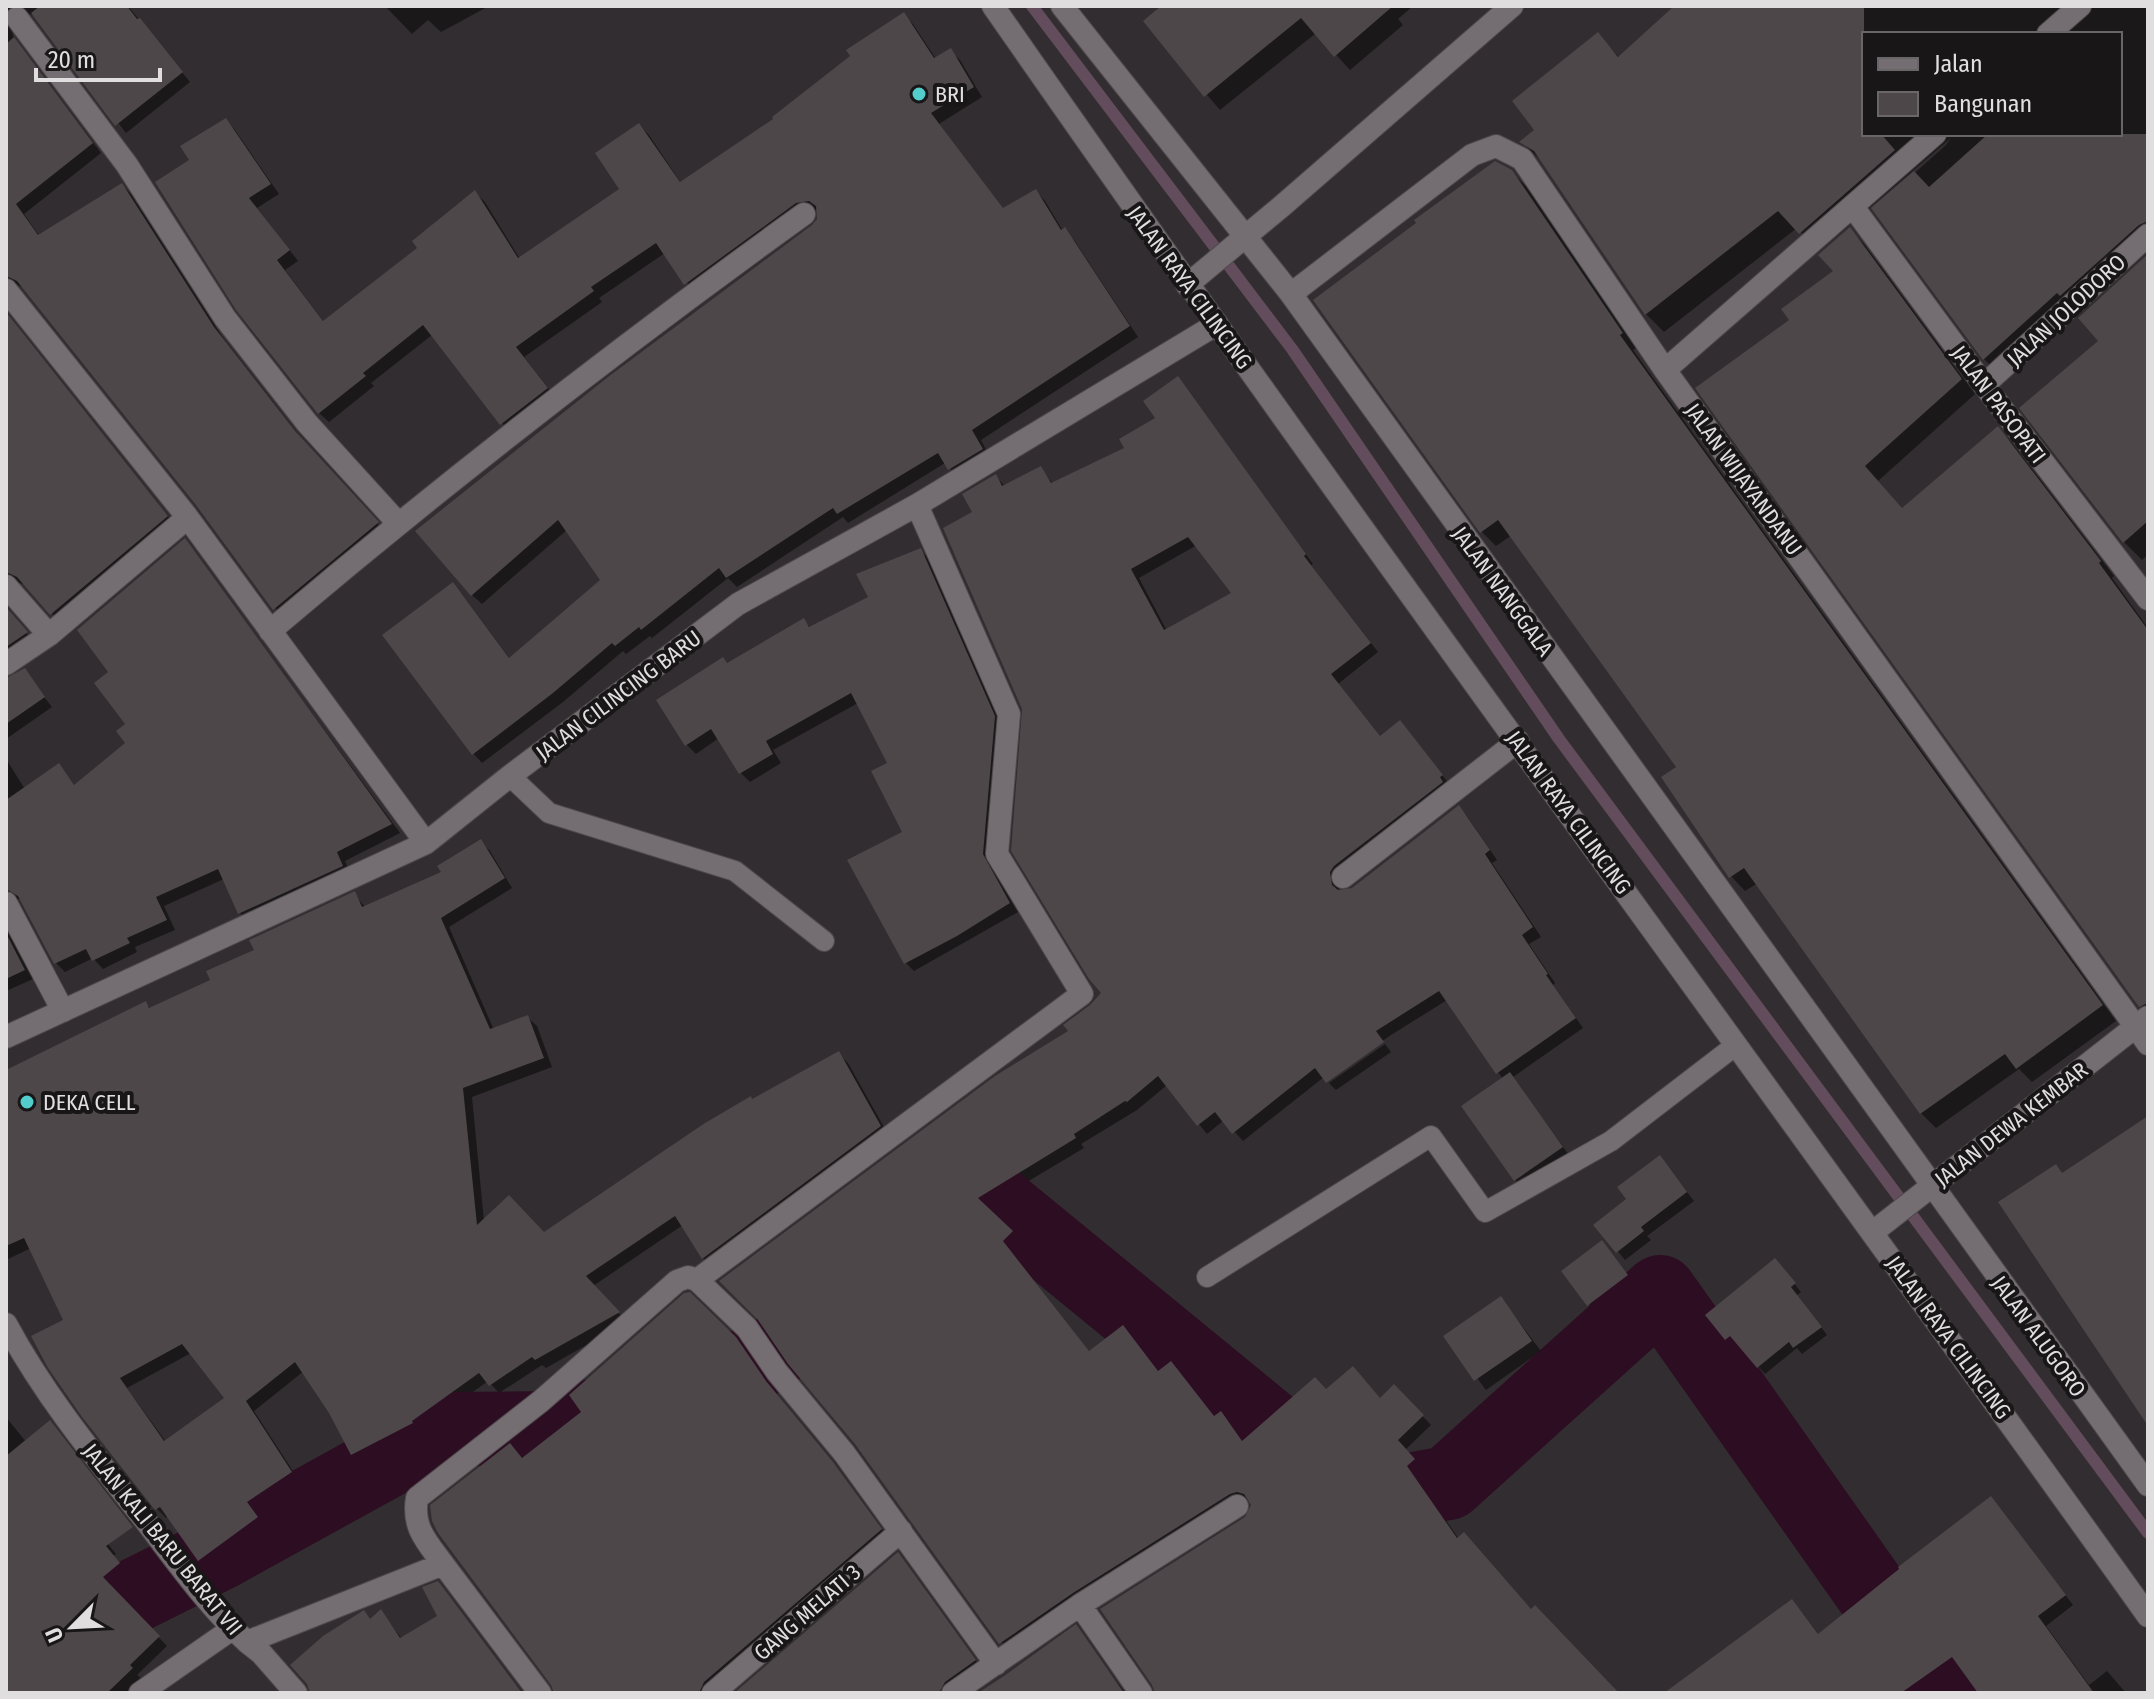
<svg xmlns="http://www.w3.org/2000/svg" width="2154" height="1699" viewBox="0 0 2154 1699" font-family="'Fira Sans Condensed',sans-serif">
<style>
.shadow{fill:#0007;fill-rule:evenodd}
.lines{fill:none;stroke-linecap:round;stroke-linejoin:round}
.stream{stroke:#634c5b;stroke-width:12}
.river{stroke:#2d0d22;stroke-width:74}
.building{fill:#4d474a;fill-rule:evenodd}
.service-casing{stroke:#4e494c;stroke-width:22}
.minor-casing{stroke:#4e494c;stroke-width:24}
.tertiary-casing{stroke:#4e494c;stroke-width:24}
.service{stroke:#746d71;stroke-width:20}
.minor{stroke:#746d71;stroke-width:22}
.tertiary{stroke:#746d71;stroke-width:22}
.poi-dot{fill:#53cdcb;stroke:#181617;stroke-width:3}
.labels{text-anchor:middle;stroke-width:8;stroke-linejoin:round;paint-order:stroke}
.poi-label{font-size:22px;fill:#e1dee0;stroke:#181617;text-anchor:start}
.street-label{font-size:22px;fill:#e1dee0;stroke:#181617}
</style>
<rect width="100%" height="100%" fill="#322d30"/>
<path class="shadow" d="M6 6H128L190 82 126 133 36 17 26 12 17 16 11 29 14 38 101 153 24 214 40 237 122 185 131 194 223 338 305 443 386 533 283 618 198 504 25 288 15 284 6 290Z
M385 6H489L441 32 428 20 412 34Z
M1164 6H1413L1398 19 1403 25 1350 70 1316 33 1220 110 1145 22Z
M1677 6H2148V251L2080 313 2077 310 2002 377 1984 359 1874 209 1946 145 1951 138 1819 251 1797 228 1664 332 1646 314 1543 162 1522 142 1537 131 1598 35 1620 58ZM1864 34H2120V134H1864Z
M904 15 913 24 936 59 950 51 960 60 982 97 939 124 1004 210 1036 191 1045 201 1063 231 1074 240 1138 337 981 440 991 459 959 478 945 463 848 523 843 517 737 587 728 578 652 638 650 636 626 654 623 651 563 702 482 763 473 753 462 594 510 659 602 581 567 530 482 604 472 595 814 227 819 220 818 210 806 212 695 293 665 253 599 298 602 302 524 357 556 398 511 434 432 335 371 383 374 386 329 422 319 413 192 161 226 120 235 130 279 194 257 208 298 261 285 270 324 322 419 248 475 193 485 202 520 259 622 189 639 125 649 135 681 183 776 120Z
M1511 172 1527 187 1636 348 1633 350 2116 1021 2032 1082 2019 1069 1936 1128 1921 1113 1758 883 1745 891 1731 876 1678 768 1512 535 1496 546 1482 532Z
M1850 230 1864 244 1975 394 1878 481 1903 510 1998 429 2012 443 2114 576 2112 578 2148 628V1010L2133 996 1698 389 1791 320 1836 271Z
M2148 257V555L2142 560 2124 542 2101 342Z
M6 313 176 526 61 623 26 585 14 581 6 573Z
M1178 379 1313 564 1311 565 1378 652 1338 684 1381 738 1408 732 1450 785 1338 882 1339 892 1352 890 1458 808 1467 816 1497 860 1492 863 1541 937 1529 944 1555 983 1553 985 1583 1028 1513 1077 1571 1158 1525 1189 1515 1180 1503 1079 1447 1000 1391 1035 1326 1080 1324 1077 1243 1141 1224 1120 1207 1134 1167 1085 1137 1110 1081 1144 1084 1148 985 1207 1020 1242 1011 1251 1090 1353 1123 1327 1159 1372 1215 1418 1229 1423 1243 1443 1326 1391 1380 1400 1394 1387 1431 1425 1405 1450 1422 1469 1415 1476 1459 1539 1617 1693H1157L1253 1506 1248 1500 1239 1502 1009 1652 856 1443 790 1362 1103 993 1024 709 975 513 995 476 1004 485 1041 469 1053 484 1127 449 1158 418ZM1197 545 1234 594 1167 631 1139 578Z
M185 541 400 833 345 861 351 875 249 922 240 913 224 879 164 906 175 930 135 947 137 952 103 969 93 958 65 972 56 963 22 899H10L6 902V759L25 789 59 766 75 786 128 743 127 725 111 672Z
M920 550 929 559 1003 727 991 864 1018 912 914 971 905 962V833L889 764 858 703 773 750 781 763 750 782 741 773 719 738 696 754 687 745 659 701 804 621 811 628 870 598Z
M6 613 35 642 6 662Z
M24 671 52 707 6 739V680Z
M481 842 490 851 512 888 449 927 494 1030 527 1017 537 1026 552 1067 472 1097 484 1221 544 1234 753 1101 839 1054 848 1063 889 1136 712 1267 703 1258 683 1225 593 1286 627 1322 546 1368 542 1365 499 1393 488 1381 419 1431 420 1433 362 1463 353 1454 330 1412 304 1371 254 1411 300 1482 255 1512 265 1527 208 1569 168 1516 166 1518 157 1509 31 1248 6 1260V1072L145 1003 151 1009 213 981 256 951 354 894 366 908 444 873ZM191 1353 227 1398 166 1442 127 1388Z
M6 928 33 979 6 991Z
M1385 1044 1391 1052 1336 1090 1329 1083Z
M1660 1158 1694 1201 1647 1236 1651 1240 1625 1260 1596 1225 1628 1199Z
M1602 1243 1636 1286 1598 1315 1564 1272Z
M1782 1268 1801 1292 1797 1295 1827 1335 1802 1354 1797 1348 1765 1374 1738 1343 1734 1346 1727 1339 1708 1316Z
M689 1294 745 1348 775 1392 841 1473 889 1539 712 1693H556L523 1460 584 1412Z
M1501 1298 1541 1351 1486 1390 1446 1336Z
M6 1417 116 1554 113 1556 127 1572 110 1587 167 1646 137 1675 141 1678 127 1693H6Z
M1999 1508 2073 1605 2046 1626 2089 1685 2107 1671 2126 1693H1667L1800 1610 1819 1635Z
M898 1555 983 1670 952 1693H738Z
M438 1583 522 1693H311L381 1612 402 1639 440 1616Z
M1076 1627 1125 1693H981Z"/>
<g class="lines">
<path class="stream" d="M1032 6 1292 349 1559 739 2148 1533"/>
<path class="river" d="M6 1675 49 1638 220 1553 445 1429 557 1428 767 1358 976 1185 1359 1499 1448 1483 1660 1292 1943 1693"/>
</g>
<path class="building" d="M40 6H127L137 19 140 18 183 72 115 126 31 13Z
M1161 6H1393L1334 57 1301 18 1204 97 1143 21Z
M1674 6H1864V134H1881L1895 150 1799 234 1778 211 1645 315 1534 151 1519 142 1534 130 1512 101 1598 32 1618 57Z
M904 12 934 58 951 48 974 87 931 113 1003 208 1036 189 1061 230 1065 227 1130 326 972 430 983 449 948 470 938 453 837 514 833 508 726 578 719 568 641 630 639 627 615 646 612 643 553 693 472 755 382 635 453 582 509 658 600 580 558 520 471 596 415 531 608 377 812 225 817 219 816 206 809 201 796 203 684 285 656 243 591 287 594 291 516 347 548 388 500 425 423 325 363 373 366 376 318 414 236 310 155 182 189 160 180 146 226 118 271 184 249 198 290 250 277 260 323 321 417 248 412 241 475 190 518 258 619 189 595 153 639 123 680 182 773 119 772 117 850 56 846 50Z
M14 37 93 143 16 204 38 235 122 183 214 327 296 432 379 522 273 610 196 505 17 281 6 276V44Z
M1988 134H2148V221L2139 225 2060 296 2057 293 1983 360 1871 208 1914 171 1929 187Z
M1495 161 1512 170 1623 333 1620 335 2103 1005 2016 1069 2005 1054 1920 1114 1744 868 1729 878 1661 777 1676 767 1498 520 1480 533 1313 300 1416 223 1414 220Z
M1850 227 1962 379 1865 466 1902 508 1998 426 2101 561 2099 563 2148 630V1003L2139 1007 1695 388 1789 320 1781 309 1833 271 1818 255Z
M2148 254V521L2123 543 2019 408 2098 341 2078 318Z
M6 312 168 516 50 615 17 577 6 572Z
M1178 376 1306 554 1304 556 1371 643 1331 674 1380 736 1400 720 1443 775 1440 777 1443 782 1334 866 1330 872 1332 885 1338 890 1352 888 1459 805 1490 850 1485 854 1533 927 1522 935 1548 974 1546 975 1576 1018 1496 1074 1439 991 1376 1031 1384 1042 1326 1083 1315 1068 1232 1134 1215 1112 1197 1126 1158 1076 1127 1102 1125 1101 1074 1134 1076 1138 978 1198 1013 1231 1003 1241 1089 1351 1123 1325 1158 1371 1171 1361 1214 1416 1221 1411 1242 1441 1315 1377 1326 1389 1353 1366 1380 1398 1394 1384 1424 1415 1398 1440 1415 1459 1407 1466 1457 1538 1464 1532 1531 1609 1535 1605 1619 1693H1155L1152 1685 1100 1609 1245 1517 1251 1505 1244 1494 1237 1492 1230 1494 1073 1593 999 1644 855 1444 788 1364 758 1320 719 1281 995 1076 1068 1031 1063 1025 1090 1005 1101 993 1089 979 1011 851 1022 709 943 528 972 512 962 494 996 474 1002 486 1041 466 1051 483 1124 448 1119 439 1155 418 1143 401ZM1188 537 1231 593 1164 630 1131 569Z
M185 538 392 824 337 852 343 866 238 914 218 869 156 897 167 920 127 938 130 943 92 961 86 949 54 964 18 896 6 889V800L59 763 74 785 125 743 116 731 125 724 94 683 108 672 77 630Z
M921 548 995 716 983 854 1010 903 957 936 904 964 847 860 902 832 871 771 887 763 851 693 766 741 773 754 739 774 711 729 685 746 656 700 723 657 727 663 804 618 809 627 868 597 856 574Z
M6 607 28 632 6 647Z
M25 668 45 697 6 724V678Z
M481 839 505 878 441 918 490 1029 528 1015 544 1058 463 1088 477 1225 509 1195 544 1232 705 1123 751 1096 752 1099 839 1051 881 1126 702 1259 675 1216 586 1276 620 1312 535 1360 532 1357 489 1386 479 1373 412 1421 413 1423 351 1455 329 1413 295 1362 246 1401 292 1472 247 1502 258 1517 198 1561 160 1507 155 1510 82 1417 48 1368 31 1336 63 1320 24 1238 6 1246V1070L146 1001 149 1008 210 980 206 971 254 950 249 940 355 891 362 907 441 872 437 866ZM182 1344 224 1398 164 1441 120 1378Z
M6 933 25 970 6 979Z
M1510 1072 1563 1147 1514 1181 1461 1106Z
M2148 1116V1426L1998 1202 2056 1164 2062 1173Z
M1660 1155 1687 1192 1641 1227 1644 1231 1616 1253 1593 1225 1626 1199 1617 1187Z
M1602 1240 1628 1275 1587 1306 1561 1271Z
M1775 1258 1796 1283 1791 1287 1822 1327 1793 1348 1789 1342 1757 1368 1730 1336 1725 1340 1705 1315Z
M690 1292 736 1337 766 1381 833 1462 882 1529 704 1682 699 1693H554L551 1685 438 1533 432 1521 430 1505 510 1443 522 1458 581 1412 569 1395 684 1293Z
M1501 1296 1532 1341 1474 1381 1443 1336Z
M50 1420 133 1527 106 1546 120 1563 103 1577 160 1636 130 1665 133 1668 107 1693H6V1456Z
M1991 1496 2066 1595 2038 1616 2094 1693H1978L1952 1657 1901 1693H1664L1792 1599 1818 1634 1899 1569 1898 1567Z
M898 1552 976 1660 945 1682 939 1693H734Z
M438 1581 522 1693H310L307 1684 290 1665 323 1636 364 1610 370 1619 381 1609 400 1638 437 1616 422 1587Z
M1076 1624 1124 1693H978L1004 1676Z"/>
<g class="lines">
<g class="service-casing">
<path id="service" d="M510 776 549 813 735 871 824 941
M1207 1277 1431 1136 1485 1212 1611 1141 1736 1045"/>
</g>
<g class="minor-casing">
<path id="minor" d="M1062 6 1291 294 2148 1485
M17 18 127 165 225 318 307 423 398 523
M2048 34 2080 6
M1853 207 1984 385 2148 599
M1187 285 1282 206 1512 6
M6 290 185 514 426 843
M1291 294 1472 155 1496 146 1522 159 1665 370 2148 1044
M1665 370 1935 134
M1984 385 2148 235
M6 586 49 635
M270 631C442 485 621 346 804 214
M6 664 49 635 187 518
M1343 877 1518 741
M6 903 63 1011
M6 1037 426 843 510 776 738 604 917 505 1217 324
M697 1280 1082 994 997 854 1009 714 917 505
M6 1324C44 1395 95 1457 145 1520 177 1562 208 1606 247 1642L443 1564 540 1693
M443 1564C426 1541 412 1527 417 1498L541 1401 677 1281 688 1277 697 1280 747 1328 777 1372 844 1453 996 1664
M1080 1605 1237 1506
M247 1642 261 1653 296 1693
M140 1693 232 1629
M713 1693 901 1531
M953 1693 1080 1605 1141 1693"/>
</g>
<g class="tertiary-casing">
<path id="tertiary" d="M993 6C1370 548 1764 1079 2148 1616
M1873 1232 2148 1017"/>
</g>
<use href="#service" class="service"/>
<use href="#minor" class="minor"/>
<use href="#tertiary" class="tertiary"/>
</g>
<g class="poi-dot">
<circle cx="919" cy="94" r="8"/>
<circle cx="27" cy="1102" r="8"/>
</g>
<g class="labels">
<g class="poi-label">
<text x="935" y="102">BRI</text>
<text x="43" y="1110">DEKA CELL</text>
</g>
<g class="street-label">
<text transform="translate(1190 287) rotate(54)" y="8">JALAN RAYA CILINCING</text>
<text transform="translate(2066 310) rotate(-43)" y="8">JALAN JOLODORO</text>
<text transform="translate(1999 404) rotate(53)" y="8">JALAN PASOPATI</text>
<text transform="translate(1744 479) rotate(54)" y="8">JALAN WIJAYANDANU</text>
<text transform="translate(1503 591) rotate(54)" y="8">JALAN NANGGALA</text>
<text transform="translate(618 695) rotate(-37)" y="8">JALAN CILINCING BARU</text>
<text transform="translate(1569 812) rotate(54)" y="8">JALAN RAYA CILINCING</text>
<text transform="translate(2011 1124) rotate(-38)" y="8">JALAN DEWA KEMBAR</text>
<text transform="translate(2039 1336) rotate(54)" y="8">JALAN ALUGORO</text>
<text transform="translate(1949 1337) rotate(54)" y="8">JALAN RAYA CILINCING</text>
<text transform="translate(163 1539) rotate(51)" y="8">JALAN KALI BARU BARAT VII</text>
<text transform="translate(807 1612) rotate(-41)" y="8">GANG MELATI 3</text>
</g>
</g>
<rect width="2154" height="1699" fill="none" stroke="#e1dee0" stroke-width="16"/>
<rect x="1862" y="32" width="260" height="104" fill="#181617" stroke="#686667" stroke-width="2"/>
<rect x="1878" y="58" width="40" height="12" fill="#746d71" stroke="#686667" stroke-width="2"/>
<text x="1934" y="72" font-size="24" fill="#e1dee0">Jalan</text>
<rect x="1878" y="92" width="40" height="24" fill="#4d474a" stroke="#686667" stroke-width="2"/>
<text x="1934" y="112" font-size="24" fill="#e1dee0">Bangunan</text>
<g transform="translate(72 1627) rotate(246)" stroke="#181617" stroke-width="6" paint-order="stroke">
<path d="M0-6L14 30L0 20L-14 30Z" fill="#e1dee0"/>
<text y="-12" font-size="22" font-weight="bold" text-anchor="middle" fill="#e1dee0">U</text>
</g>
<path d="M36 68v12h124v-12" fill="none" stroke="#e1dee0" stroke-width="4"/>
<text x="48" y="68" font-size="24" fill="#e1dee0" stroke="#181617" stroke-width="6" paint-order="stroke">20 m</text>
</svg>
